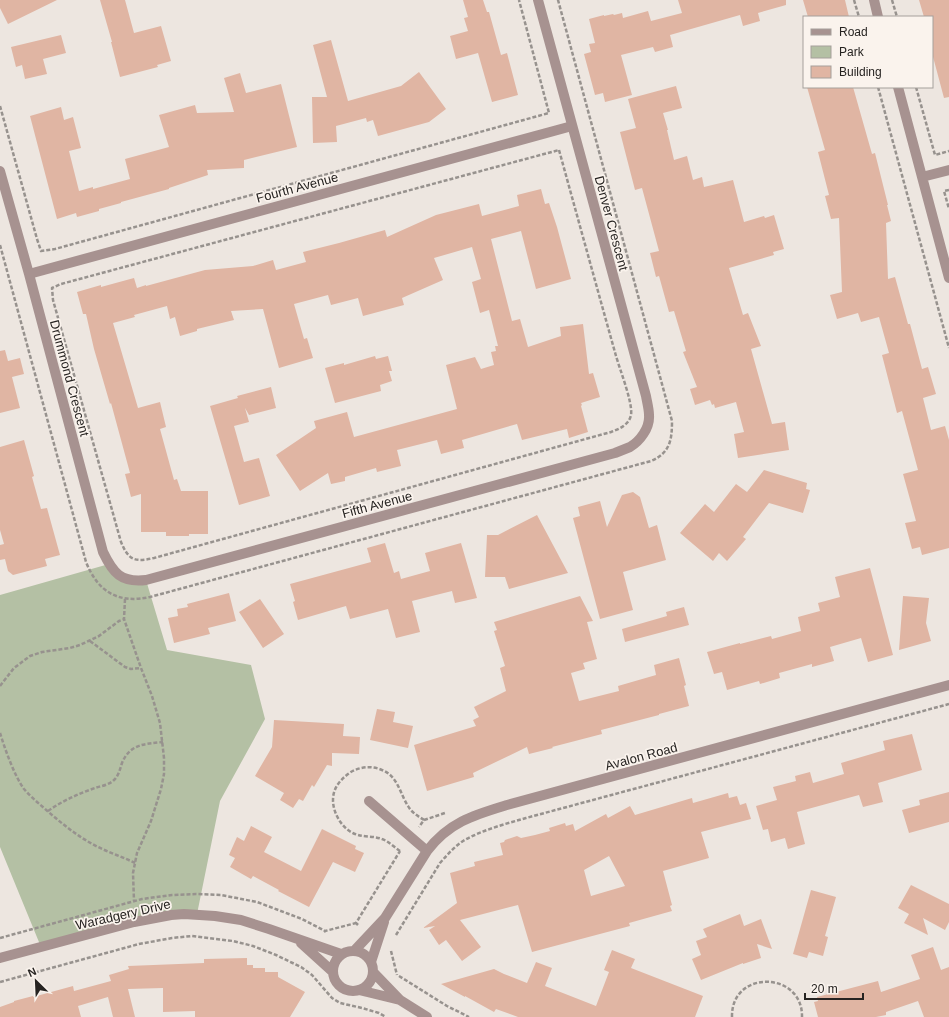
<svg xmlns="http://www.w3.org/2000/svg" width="949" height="1017" viewBox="0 0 949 1017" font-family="Helvetica,sans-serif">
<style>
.green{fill:#b4c0a4}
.building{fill:#e0b5a3;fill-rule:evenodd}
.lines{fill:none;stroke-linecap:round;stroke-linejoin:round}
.path{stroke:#97928e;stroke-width:2.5;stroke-dasharray:4 2;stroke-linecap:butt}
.street{stroke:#a79290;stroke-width:10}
.labels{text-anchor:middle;stroke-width:3.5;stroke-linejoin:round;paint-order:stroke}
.street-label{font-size:13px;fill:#262321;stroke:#faf3ed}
</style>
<rect width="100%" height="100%" fill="#ede6e0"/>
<path class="green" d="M109 564 113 570 146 580 167 650 251 665 265 719 220 801 197 914H184L41 947 0 847V595Z"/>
<path class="building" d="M0 0H57L8 24 0 8Z
M100 0H125L134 33 161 26 171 61 157 65 158 67 120 77 111 42H112Z
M463 0H483L487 12H489L501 55 507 53 518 95 492 102 478 53 456 59 450 36 468 31 464 18 468 17Z
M678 0H786V5L758 13 760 21 743 26 740 15 670 35 673 47 655 52 653 47 621 55 632 95 605 102 603 93 595 95 584 54 591 52 589 44 595 43 589 19 604 15V16L613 14 614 15 622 13 623 18 648 11 651 21 682 13Z
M803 0H845L849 17H808Z
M919 0H949V97L944 98 932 53V17H924Z
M61 35 66 53 43 59 47 74 25 79 22 65 16 67 11 47Z
M331 40 348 101 401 86 419 72 446 109 429 122 378 136 373 120 367 122 366 118 336 126 337 142 313 143 312 97H327L313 45Z
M240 73 246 93 281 84 297 147 244 160V168L207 170 208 175 169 188V189L121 202V203L99 209V211L77 217 76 213 57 219 30 116 61 107 64 120 73 117 81 148 69 151 79 191 93 187V189L130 179 125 159 169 147 159 115 195 105 197 113 234 112 224 78Z
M676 86 682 108 663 113 668 130H667L674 160 687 156 693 180 702 177 704 187 733 180 744 222 764 216 765 218 774 215 784 249 773 252 774 255 729 268 743 315 748 313 761 346 751 349 772 424 785 422 789 450 738 458 734 434 744 432 736 402 715 408 714 404 712 405 710 400 695 405 690 389 697 387 683 352 686 351 674 311 669 312 659 276 656 277 650 253 659 251 642 188 635 190 620 132 636 128 628 99Z
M807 87H853L872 154 875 153 888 205H887L891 221 886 223 888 279 895 277 908 324H910L922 369 928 367 936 394 923 398 931 430 945 426 949 440V548L922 555 920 547 912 549 905 523 916 521 903 474 918 470 902 411 897 413 882 355 889 353 879 317 861 322 858 313 837 319 830 295 842 292 839 218 831 219 825 196 829 195 818 152 825 150Z
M541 189 545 204 549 203 557 227 571 279 536 289 521 231 491 239 512 321 520 319 528 347 561 336 560 327 583 324 589 374 593 373 600 397 581 403 582 405 581 406 588 432 569 438 567 429 522 440 517 424 462 440 464 448 441 454 437 440 397 450 401 466 377 472 376 468 345 477V481L331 484 328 473 300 491 276 455 316 428 314 421 347 412 354 437 457 409 446 365 475 357 481 369 494 365 491 352 496 351 495 346H498L489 310 480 313 472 282 481 279 472 247 434 258 443 280 402 298 404 305 363 316 358 298 331 305 328 295 294 304 304 339 307 338 313 358 279 368 263 309 231 311 234 320 197 329V331L180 336 175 317 170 319 167 306 134 315 135 317 113 323 138 408 160 402 166 427 160 429 174 480 177 479 181 491H208V534H189V536H166V532H141V494L131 497 125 474 130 473 111 403 110 404 94 349 86 314H83L77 292 101 285V287L134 278 137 288 146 285V286L205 270 253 266 273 260 276 270 306 262 303 252 339 243 385 230 387 237 436 215 479 204 482 216 519 206 517 195Z
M5 350 8 361 20 358 24 374 12 377 20 408 0 413V351Z
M375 356 376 359 388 356 392 371H389L392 381 380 385 381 391 335 403 325 368 344 363V365Z
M271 387 276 408 249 415 245 408 249 422 234 426 244 462 259 458 270 496 239 505 210 406 238 398 237 396Z
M24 440 34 476 32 477 41 509 47 508 60 555 45 559 47 566 13 575 8 571 5 559 0 560V545L4 544 0 530V447Z
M764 470 807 483 806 489 810 490 803 513 769 503 743 537 746 539 727 561 719 553 713 561 680 533 705 504 714 512 736 484 747 492Z
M633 492 640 497 649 528 657 525 666 560 623 572 633 610 600 619 573 518 580 516 578 507 600 501 607 527 622 495Z
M537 515 568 573 509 589 505 577H485L487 535H498Z
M385 543 394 573 399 571 401 579 430 571 425 553 461 543 477 598 455 603 452 591 412 601 420 632 396 638 388 609 350 619 346 606 298 620 293 602 295 601 290 584 371 562 367 548Z
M870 568 893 655 868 662 861 638 830 647 834 661 812 667V664L779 673 780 678 760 684 759 681 727 690 722 672 714 674 707 652 740 643V644L771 636 772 639 801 631 798 617 820 611 818 603 840 597 835 577Z
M229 593 236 621 208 628 210 634 174 643 168 618 178 616 177 609 188 607 187 604Z
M580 596 593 621 587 622 597 659 583 663 585 669 571 673 579 701 619 691 618 686 656 675 654 665 679 658 686 685 684 686 689 706 659 714V715L601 730 602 734 552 747 553 748 529 754 527 747 473 773 474 777 427 791 414 745 476 726 473 720 479 717 474 707 506 691 500 668 505 666 494 631 497 630 494 622Z
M903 596 929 598 926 623 931 641 899 650Z
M260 599 284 634 263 648 239 612Z
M684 607 689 625 625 642 622 629 667 616 666 612Z
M377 709 395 712 393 722 413 726 408 748 370 740Z
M274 720 344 724 343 736 360 737 359 754 332 753V766L327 765 314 787 312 785 303 801 299 799 293 808 280 800 284 793 255 776 272 747Z
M912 734 922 770 878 783 883 802 863 807 859 795 797 812 805 844 788 849 785 838 771 842 768 829 763 830 756 806 777 800 773 787 796 781 795 776 810 772 813 783 844 774 841 763 885 750 883 741Z
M949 792V822L909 833 902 810 920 805 919 800Z
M728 793 729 798 737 796 740 805 746 803 751 819 701 832 709 858 663 871 672 905 670 906 672 911 629 923 630 926 532 952 518 905 460 920 481 947 462 961 446 940 439 945 429 930 435 926 423 928 457 903 450 873 475 866 474 862 503 855 500 843 504 842 505 840 517 836 521 838 535 835 550 831 549 828 565 823 566 826 573 824 575 831 606 814 608 818 630 806 635 815 692 798 693 803ZM609 856 625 886 591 896 584 870Z
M251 826 272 837 264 852 301 871 322 829 356 846 355 849 364 853 355 872 333 862 309 907 278 891 279 890 253 876 251 879 230 867 235 858 229 855 237 837 244 841Z
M911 885 949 904V922L945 930 923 918 928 935 904 923 909 914 898 908Z
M811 890 836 897 825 936 828 937 823 956 809 952 807 958 793 954Z
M740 914 744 926 761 919 772 949 757 944 761 958 743 964V963L701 980 692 959 701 955 696 941 707 937 703 929Z
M933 947 941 970 949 967V1017H924L918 1001 886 1012V1015L876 1017H818L814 1002 818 1001 817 997 878 981 881 992 920 979 911 955Z
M612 950 635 959 631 968 703 996 695 1017H518L496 1009 494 1012 465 996V997L441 984 494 969 504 974 527 983 536 962 552 968 545 986 596 1006 609 972 604 970Z
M247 958V965H253V968H265V972H278V977L305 992 290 1017H195V1011L163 1012V988L128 989 135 1017H113L108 997 78 1006 81 1017H0V1007L14 1002V1001L33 996V997L73 986 74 991 111 981 109 975 129 969 128 966 204 963V959Z"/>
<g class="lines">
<path class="path" d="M854 0 859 17
M892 0 897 17
M878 87 949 348
M916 87 935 155 949 151
M0 106 37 239 41 251 55 249 549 113 519 0
M559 150C578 219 597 288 616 356 620 370 633 403 631 415 629 425 619 429 611 432L154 558C135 562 129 561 121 542L53 300 52 288 61 284Z
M949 190 944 191 949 209
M0 245 86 562C98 592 118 604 150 597L651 461C670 453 672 440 672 421L558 0H559
M125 599 124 619 141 668 152 696 160 723 164 758V774L161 789 151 821 137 853 133 873 134 901
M90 641 125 667 131 669 141 668
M0 686 14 668 30 656 42 652 70 648 80 645 99 636 119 621 124 619
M0 733C5 749 14 775 24 789 30 796 37 802 44 808 61 823 78 837 98 847 110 853 123 857 135 863
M48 811C62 801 78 794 95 788 101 786 109 785 114 780 119 775 120 769 122 763 130 744 144 744 163 742
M424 820 445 813
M400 851C394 847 388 841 382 839 374 836 365 837 358 835 343 831 333 814 333 800 333 789 339 781 348 774 357 767 371 765 382 770 398 776 400 794 408 806 412 813 418 816 424 820L419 827
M358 925 356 923 400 851
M324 932 325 931 356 923
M396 935 440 863C447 855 454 847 463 841 482 830 505 824 526 818L949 704
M0 938 142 899 172 895 196 894 221 895 257 902 302 919 325 931
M391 951 397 975
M399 976 447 1006 469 1017
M0 982 139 944 172 938 192 936 233 941 253 946 276 955 301 967 312 975 332 998 340 1003 362 1008 379 1013 386 1017
M732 1017C731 969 803 971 802 1017"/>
<path class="street" d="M874 0 878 17
M898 87 949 278
M0 171 29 274 103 552C113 573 121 583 146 580L615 453C620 451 625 449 630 447 640 441 650 428 649 415 649 409 647 402 646 396L538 0
M922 177 949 170
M29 274 572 126
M369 801 427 851
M301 943 333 972
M354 951 385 918 427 851C449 822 474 815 507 805L949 685
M333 971a20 20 0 1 1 40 0a20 20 0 1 1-40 0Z
M0 958 134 922 171 915 184 914 215 916 241 920 269 929 341 954
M371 962 384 922
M373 972 400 1000 427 1017
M359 990 400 1000"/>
</g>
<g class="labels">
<g class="street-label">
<text transform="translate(297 187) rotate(-15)" y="5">Fourth Avenue</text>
<text transform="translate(612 223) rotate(75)" y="5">Denver Crescent</text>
<text transform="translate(70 378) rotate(75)" y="5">Drummond Crescent</text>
<text transform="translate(377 504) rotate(-15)" y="5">Fifth Avenue</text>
<text transform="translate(641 756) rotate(-15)" y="5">Avalon Road</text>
<text transform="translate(123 914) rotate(-13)" y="5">Waradgery Drive</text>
</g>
</g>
<rect x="803" y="16" width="130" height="72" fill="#faf3ed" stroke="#a5a09b"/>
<rect x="811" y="29" width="20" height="6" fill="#a79290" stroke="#a5a09b"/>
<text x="839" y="36" font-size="12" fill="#262321">Road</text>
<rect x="811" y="46" width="20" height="12" fill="#b4c0a4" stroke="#a5a09b"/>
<text x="839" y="56" font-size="12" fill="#262321">Park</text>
<rect x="811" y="66" width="20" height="12" fill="#e0b5a3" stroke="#a5a09b"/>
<text x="839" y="76" font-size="12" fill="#262321">Building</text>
<g transform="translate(36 981) rotate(336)" stroke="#faf3ed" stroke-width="3" paint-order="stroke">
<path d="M0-3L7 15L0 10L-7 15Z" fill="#262321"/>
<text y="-6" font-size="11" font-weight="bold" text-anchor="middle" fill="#262321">N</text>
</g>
<path d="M805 993v6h58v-6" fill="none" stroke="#262321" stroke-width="2"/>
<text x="811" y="993" font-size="12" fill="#262321" stroke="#faf3ed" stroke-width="3" paint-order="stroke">20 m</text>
</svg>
